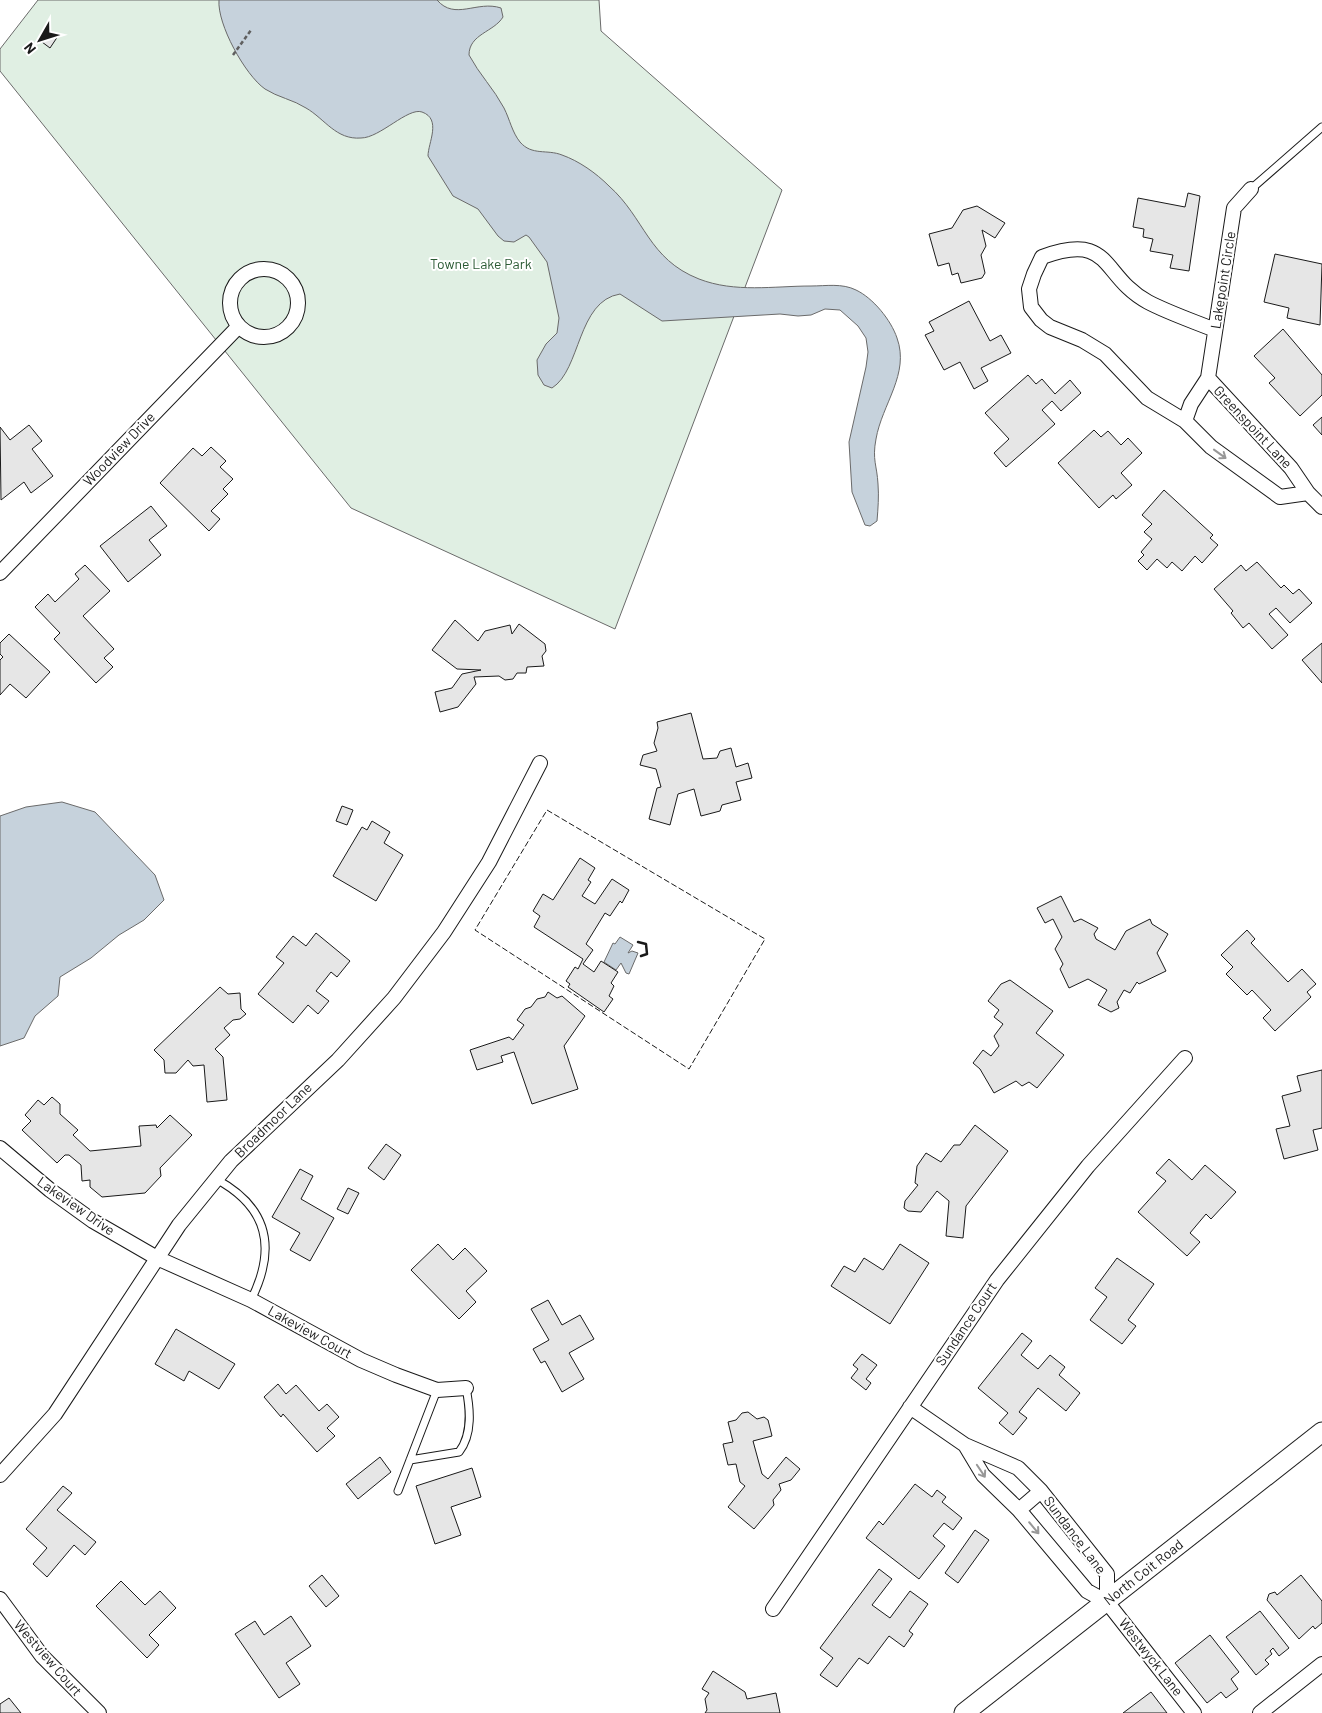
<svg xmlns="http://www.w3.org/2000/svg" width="1322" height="1713" viewBox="0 0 1322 1713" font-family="Barlow,sans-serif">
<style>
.green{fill:#e0efe3;stroke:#6a6a6a}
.water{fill:#c6d2dc;stroke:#6a6a6a}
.building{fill:#e6e6e6;stroke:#1a1a1a}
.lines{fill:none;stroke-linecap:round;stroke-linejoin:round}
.lane-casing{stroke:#1a1a1a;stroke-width:9}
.street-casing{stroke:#1a1a1a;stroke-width:16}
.secondary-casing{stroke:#1a1a1a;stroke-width:21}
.path{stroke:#5f5f5f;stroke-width:2.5;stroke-dasharray:4 2.5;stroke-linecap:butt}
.lane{stroke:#fff;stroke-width:7}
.street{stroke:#fff;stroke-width:14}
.secondary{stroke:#fff;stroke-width:19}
.fence{stroke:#1a1a1a;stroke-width:1;stroke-dasharray:6 2.5;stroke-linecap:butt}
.wall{stroke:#1a1a1a;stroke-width:2.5}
.oneway{stroke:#989898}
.labels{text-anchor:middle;stroke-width:4;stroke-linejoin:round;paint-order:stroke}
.park-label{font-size:14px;fill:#2b5a34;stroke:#fff}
.street-label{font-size:14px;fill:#1a1a1a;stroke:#fff}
</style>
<rect width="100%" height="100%" fill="#fff"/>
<path class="green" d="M38 0H599L601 31 782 190 615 629 351 508 0 71V49Z"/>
<path class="water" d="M219 0H437C455 21 477 0 501 8L503 17C494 32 469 34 469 55 479 74 494 89 504 108 510 120 512 132 520 142 532 156 547 149 562 155 579 161 596 173 609 186 645 218 648 259 699 279 735 293 774 286 811 286 826 286 842 283 856 290 873 298 891 320 897 338 910 374 882 404 876 439 872 460 877 465 878 484 879 496 878 509 877 521L870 526 865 525 852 492 849 442 866 367 868 352 866 338 858 326 840 310 825 309 811 315 798 316 780 314 662 321 620 294C577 301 581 370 552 388L544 385 538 375 537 360 546 344 557 333 559 318 547 262 529 237 526 235 514 242 504 241 498 236 478 209 453 196 428 156C428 143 442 119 422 112 408 107 380 138 361 138 336 140 325 119 306 108 294 100 277 97 265 89 245 75 217 24 219 0Z
M62 802 95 812 155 875 164 900 144 920 119 935 91 958 60 977 58 996 35 1016 24 1038 0 1046V816L26 807Z
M620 937 633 945 628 953 632 951 638 953 629 974 626 973 621 963 616 970 604 962 613 943 615 944Z"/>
<path class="building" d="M46 28 58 36 50 48 38 39Z
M1188 193 1200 196 1189 271 1170 268 1173 255 1150 251 1153 239 1143 237 1144 229 1133 227 1138 198 1185 207Z
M977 206 1005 223 995 238 982 230 986 246 981 255 985 273 982 278 961 283 958 273 952 275 949 263 938 266 929 234 952 228 963 210Z
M1275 254 1322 264 1320 325 1287 318 1289 308 1264 302Z
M969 301 990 341 1001 335 1011 353 981 368 988 381 974 389 960 362 944 370 925 335 934 331 929 322Z
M1283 329 1322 375V395L1300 416 1269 383 1275 378 1254 356Z
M1028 375 1036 384 1042 379 1055 394 1070 380 1081 393 1061 411 1052 401 1042 410 1055 424 1006 467 994 453 1009 439 985 413Z
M1322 417V435L1313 425Z
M29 425 42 441 32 449 53 476 31 493 24 482 1 500 0 427 10 440Z
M1094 430 1101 437 1108 431 1121 445 1128 438 1142 453 1121 473 1132 485 1116 499 1113 495 1099 508 1058 463Z
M211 447 226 461 220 467 233 479 223 489 228 494 211 511 220 519 209 531 160 483 193 448 202 456Z
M1164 490 1213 535 1210 538 1218 545 1202 563 1195 556 1182 571 1172 562 1167 568 1157 559 1147 570 1138 561 1144 555 1141 552 1152 539 1144 532 1152 524 1142 515Z
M151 506 167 526 149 540 161 555 128 582 100 546Z
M1257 562 1281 588 1284 585 1293 594 1299 589 1312 603 1290 623 1276 608 1269 614 1288 635 1272 649 1249 623 1243 628 1231 613 1233 611 1214 589 1241 565 1246 571Z
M85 565 110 591 83 616 114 649 104 658 113 667 96 683 54 639 60 633 35 607 48 594 55 602 79 579 75 574Z
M455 620 478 641 485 631 510 625 512 634 519 624 545 644 546 651 542 656 544 666 527 667 526 673H517L513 679 505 680 499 676 474 677 476 684 458 707 440 712 435 692 452 688 462 674 481 670 457 669 432 650Z
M9 634 50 672 26 698 10 684 0 695V660L3 657 0 654V643Z
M1322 643V683L1302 660Z
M691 713 703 759 717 758 720 751 731 748 736 767 748 763 752 778 736 782 741 800 722 805 720 811 701 816 694 789 678 794 670 825 649 819 657 788 661 787 656 769 640 765 643 755 657 751 654 743 658 728 657 722Z
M342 806 353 810 347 825 336 821Z
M372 821 390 832 384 843 403 855 376 901 333 876 362 827 367 830Z
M580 858 595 868 588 880 591 882 582 896 595 904 612 879 629 890 622 903 620 901 610 916 605 913 586 944 593 950 583 964 594 972 601 961 618 972 611 983 614 986 609 996 613 999 604 1012 568 987 570 984 566 981 575 967 578 969 583 959 534 927 540 916 533 911 543 894 553 900Z
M1061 896 1074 922 1081 919 1098 928 1094 934 1096 939 1115 950 1126 931 1150 919 1152 924 1168 934 1157 953 1166 971 1139 984 1137 982 1130 993 1124 990 1117 1002 1119 1008 1111 1012 1098 1005 1107 990 1088 979 1069 988 1060 969 1063 964 1055 949 1062 937 1053 919 1045 923 1037 908Z
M1247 930 1255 939 1251 943 1288 982 1302 969 1316 984 1307 992 1311 997 1275 1031 1263 1018 1271 1010 1252 990 1247 995 1226 974 1233 967 1221 955Z
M316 933 350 961 337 977 331 972 316 991 329 1001 318 1014 308 1005 293 1023 258 994 284 963 276 957 293 936 306 946Z
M1010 980 1053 1011 1036 1033 1064 1055 1037 1088 1029 1082 1022 1086 1016 1081 994 1093 980 1069 973 1063 983 1050 991 1056 999 1046 994 1036 1003 1024 994 1017 999 1010 988 1001 1001 984Z
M220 987 228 994 240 993 241 1009 246 1014 240 1019 233 1020 224 1028 230 1035 215 1049 223 1057 227 1100 207 1102 204 1065 193 1066 188 1060 176 1073H165L164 1060 154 1050Z
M548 992 557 998 562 996 585 1016 564 1046 578 1089 532 1104 514 1052 501 1056 503 1062 477 1070 470 1050 509 1037 513 1040 524 1025 517 1020 525 1009 531 1007 537 999 545 997Z
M1322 1070V1128L1313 1130 1318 1150 1284 1159 1276 1129 1290 1126 1282 1096 1301 1091 1297 1076Z
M52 1097 60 1104V1114L78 1130 73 1135 90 1151 141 1146 139 1126 156 1125 157 1128 170 1115 192 1135 160 1168 161 1176 145 1193 102 1197 90 1187V1180L82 1181 81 1165 69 1155H65L57 1163 22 1130 31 1121 25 1115 38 1100 44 1105Z
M975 1125 1008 1151 966 1206 963 1238 946 1236 949 1201 937 1191 921 1212 908 1211 904 1208 905 1201 918 1185 915 1183 917 1166 926 1153 941 1162 954 1145H960Z
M386 1144 401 1155 384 1180 368 1168Z
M1169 1159 1192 1180 1205 1165 1236 1192 1211 1219 1206 1214 1190 1233 1200 1242 1187 1256 1138 1212 1166 1181 1156 1173Z
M300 1169 313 1176 301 1199 334 1218 310 1261 290 1250 300 1233 272 1217Z
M348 1188 359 1193 348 1214 337 1209Z
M438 1244 453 1260 465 1248 487 1271 466 1291 476 1302 459 1319 411 1270Z
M900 1244 929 1263 890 1324 831 1286 844 1266 855 1272 864 1258 883 1270Z
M1117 1258 1154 1284 1128 1320 1136 1326 1122 1344 1090 1320 1107 1297 1095 1288Z
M548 1300 562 1325 580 1315 594 1339 569 1353 584 1379 562 1392 545 1361 541 1363 533 1349 549 1340 531 1309Z
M176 1329 235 1364 219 1389 189 1371 184 1381 155 1364Z
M1022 1333 1032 1341 1021 1355 1038 1369 1050 1355 1065 1367 1059 1375 1080 1393 1066 1411 1038 1388 1019 1412 1027 1418 1013 1435 999 1423 1008 1413 978 1388Z
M862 1354 877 1365 866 1379 871 1383 866 1390 851 1378 858 1369 853 1365Z
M278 1384 286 1394 296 1385 319 1411 327 1404 339 1417 327 1428 335 1436 317 1452 283 1414 281 1417 264 1397Z
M748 1412 757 1419 764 1417 768 1420 772 1436 753 1441 762 1474 768 1479 786 1457 800 1469 791 1480 779 1484 781 1490 773 1500 774 1505 754 1529 728 1507 745 1486 740 1482 736 1464 728 1465 723 1444 733 1442 728 1422 736 1420 742 1413Z
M380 1457 391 1472 358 1499 346 1484Z
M472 1468 481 1497 451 1507 461 1535 435 1544 416 1486Z
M915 1484 932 1497 937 1490 946 1497 942 1502 962 1518 953 1530 944 1523 933 1536 945 1546 919 1579 866 1538 879 1521 883 1525Z
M63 1486 72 1493 57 1510 96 1542 85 1555 74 1545 47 1577 33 1564 47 1548 26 1529Z
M975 1530 989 1540 958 1583 945 1573Z
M879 1569 892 1579 872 1605 890 1618 910 1591 928 1604 909 1631 913 1634 904 1647 889 1636 868 1664 859 1658 837 1687 820 1675 833 1658 820 1648Z
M322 1575 339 1596 326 1607 309 1586Z
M1301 1575 1322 1601V1623L1315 1629 1313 1626 1299 1639 1267 1600 1269 1594 1275 1592 1277 1595Z
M121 1581 145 1605 160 1591 176 1608 149 1635 159 1645 147 1658 96 1606Z
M1260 1611 1289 1648 1279 1656 1273 1648 1270 1651 1272 1654 1265 1660 1269 1664 1256 1675 1226 1637Z
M291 1616 311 1646 286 1663 300 1684 279 1698 235 1634 255 1621 264 1635Z
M1210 1635 1239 1672 1231 1679 1238 1689 1226 1698 1221 1692 1207 1703 1175 1663Z
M713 1671 745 1692 747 1699 776 1693 780 1713H705L707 1710 705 1699 709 1693 702 1689Z
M1151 1692 1167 1713H1123Z
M9 1698 21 1713H0V1704Z"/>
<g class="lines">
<g class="lane-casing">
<path id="lane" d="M1251 189 1322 127
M216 1179C268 1207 277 1248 251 1300
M410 1460 459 1452C473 1434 470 1408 466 1388
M398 1491 437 1390"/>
</g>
<g class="street-casing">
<path id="street" d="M230 303a34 34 0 1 1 68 0a34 34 0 1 1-68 0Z
M1215 330C1193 321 1169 313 1148 302 1100 276 1113 231 1042 257L1034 274 1029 289 1031 307 1041 320 1050 327 1082 340 1105 354 1147 398 1185 421 1211 447 1280 497 1308 493
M1208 378 1291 468 1308 493 1322 507
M1185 421 1191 404 1208 378 1234 208 1251 189
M0 573 239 326
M0 1148 50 1190 93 1221 157 1258 251 1300 361 1360 396 1375 437 1390 466 1388
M910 1407 965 1445 1018 1468 1041 1491 1107 1574V1602L1087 1591 1019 1510 983 1475 965 1445
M0 1475 55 1414 179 1225 231 1161 338 1060 394 998 444 932 489 862 540 763
M1019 1510 1041 1491
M0 1599 42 1656 99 1713
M1107 1602 1194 1713
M773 1609 997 1280 1088 1166 1185 1058
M1260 1713 1322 1664"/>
</g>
<g class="secondary-casing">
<g id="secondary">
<path id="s1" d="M964 1713 1322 1432"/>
</g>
</g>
<path class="path" d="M233 55 251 30"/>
<use href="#lane" class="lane"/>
<use href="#street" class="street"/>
<use href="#secondary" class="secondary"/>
<path class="fence" d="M547 810 765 939 689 1069 475 930Z"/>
<path class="wall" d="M638 942 646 944 647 954 641 956"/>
</g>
<defs><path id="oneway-shaft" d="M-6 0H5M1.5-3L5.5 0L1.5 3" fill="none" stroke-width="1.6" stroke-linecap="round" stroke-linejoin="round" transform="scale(1.25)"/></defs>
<g class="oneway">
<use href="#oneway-shaft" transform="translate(1220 454) rotate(36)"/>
<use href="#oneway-shaft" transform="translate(981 1471) rotate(56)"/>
<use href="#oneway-shaft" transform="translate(1034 1528) rotate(50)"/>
</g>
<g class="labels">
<g class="park-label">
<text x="481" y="269">Towne Lake Park</text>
</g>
<g class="street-label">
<text transform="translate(1223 280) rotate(-81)" y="5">Lakepoint Circle</text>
<text transform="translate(1253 427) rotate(47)" y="5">Greenspoint Lane</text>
<text transform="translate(119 449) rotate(-46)" y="5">Woodview Drive</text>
<text transform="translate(273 1120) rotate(-44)" y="5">Broadmoor Lane</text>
<text transform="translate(76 1206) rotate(35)" y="5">Lakeview Drive</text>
<text transform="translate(966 1324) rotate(-56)" y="5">Sundance Court</text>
<text transform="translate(310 1332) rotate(29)" y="5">Lakeview Court</text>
<text transform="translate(1075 1535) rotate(53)" y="5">Sundance Lane</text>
<text dy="5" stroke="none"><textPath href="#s1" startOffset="228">North Coit Road</textPath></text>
<text transform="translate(1151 1657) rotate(52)" y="5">Westwyck Lane</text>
<text transform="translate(48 1658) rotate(49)" y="5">Westview Court</text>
</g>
</g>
<g transform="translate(40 40) rotate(231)" stroke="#ffffff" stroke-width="4" paint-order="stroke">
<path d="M0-4L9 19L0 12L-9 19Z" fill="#1a1a1a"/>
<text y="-8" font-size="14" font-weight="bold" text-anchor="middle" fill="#1a1a1a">N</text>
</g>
</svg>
